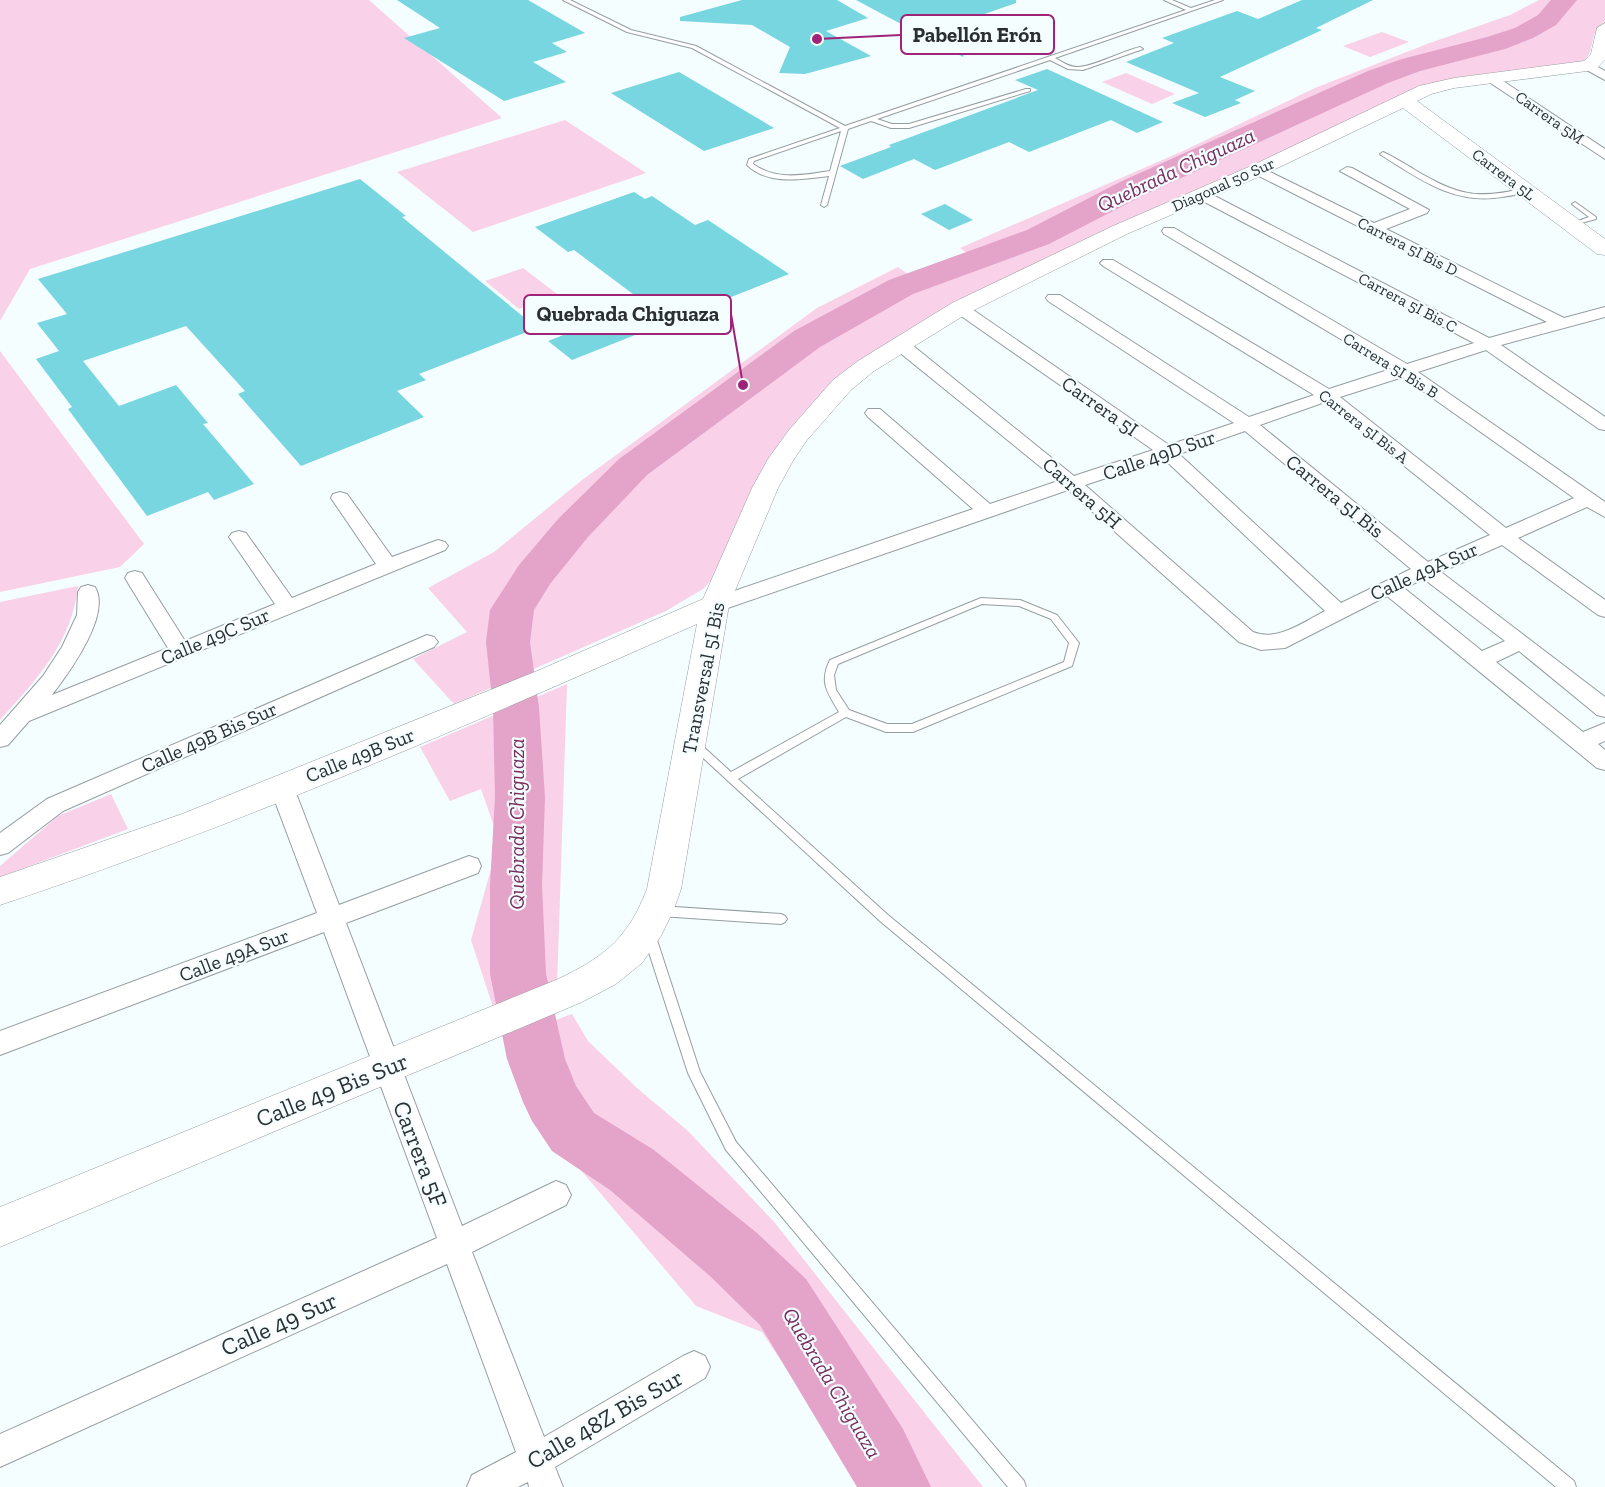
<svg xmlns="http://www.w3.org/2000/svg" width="1605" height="1487" viewBox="0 0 1605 1487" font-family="'Zilla Slab',serif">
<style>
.green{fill:#f9d1e8}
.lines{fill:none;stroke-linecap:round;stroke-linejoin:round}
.river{fill:#e4a3c9;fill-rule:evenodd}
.building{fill:#78d6e0}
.lane-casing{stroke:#959e9f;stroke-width:2}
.street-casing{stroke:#959e9f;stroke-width:2}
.secondary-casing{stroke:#959e9f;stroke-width:1}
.lane{fill:#fff;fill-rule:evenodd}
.street{fill:#fff;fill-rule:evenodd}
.secondary{fill:#fff;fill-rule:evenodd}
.labels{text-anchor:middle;stroke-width:4.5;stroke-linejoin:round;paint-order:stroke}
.far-street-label{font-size:16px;fill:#2c2f30;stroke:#f4fdff}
.street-label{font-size:20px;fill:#2c2f30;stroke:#f4fdff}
.water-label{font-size:21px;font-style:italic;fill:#772c5d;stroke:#f4fdff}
.near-street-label{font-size:24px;fill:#2c2f30;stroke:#f4fdff}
.leader{fill:none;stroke:#9f2379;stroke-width:2}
.callout-dot{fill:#9f2379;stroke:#f4fdff;stroke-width:2}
.callout{fill:#f4fdff;stroke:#9f2379;stroke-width:2}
.callout-label{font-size:21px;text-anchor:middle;font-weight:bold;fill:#2c2f30}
</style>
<rect width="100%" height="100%" fill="#f4fdff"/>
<path class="green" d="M0 0H369L502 118 30 269 0 321Z
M1539 0H1605V21C1586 34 1598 54 1579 64L1464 78 1294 146 1171 202 844 374 800 417 769 466 719 572 703 589 666 611 454 704 413 659 467 632 428 588 494 552 582 480 817 308 898 267 912 277 971 256 960 248 1183 151 1315 88 1427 44 1510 15Z
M1382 32 1409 42 1370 57 1343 46Z
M1126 73 1175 94 1152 104 1102 82Z
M565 120 646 173 473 232 397 172Z
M523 268 557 294 519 309 485 281Z
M0 351 144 544 120 567 0 592Z
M78 586C72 643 36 680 0 720V602Z
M567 684 557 987 494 1010 471 940 499 841 481 789 450 801 420 747Z
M111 794 128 829 0 877V866L58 816Z
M572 1014 588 1041 637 1088 688 1131 775 1223 983 1487H860L829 1433 762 1332 696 1306 579 1168 509 1037Z"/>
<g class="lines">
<path class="river" d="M1551 0H1577L1556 25 1533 38 1505 49 1420 71 1388 83 1144 195 1049 244 913 294 820 347 647 475 588 537 550 584 534 610 530 642 539 708 545 797 542 885 546 974 565 1059 576 1086 594 1113 654 1150 757 1233 806 1279 903 1429 931 1487H857L760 1325 711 1277 610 1190 552 1151 532 1121 523 1102 507 1059 490 974V885L495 797 493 708 486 642 490 610 519 565 558 519 619 459 794 331 889 280 1027 230 1122 181 1368 71 1402 59 1487 37 1515 28 1538 15Z"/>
</g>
<path class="building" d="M397 0H528L585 33 552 43 567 52 533 62 566 82 504 101 404 38 440 28Z
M742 0H837L868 18 826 31 871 56 805 74 779 73 790 47 752 25 680 21V17Z
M856 0H1016V3L973 18 963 57Z
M1302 0H1373L1316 28 1322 30 1220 77 1255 91 1235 100 1241 103 1205 117 1172 103 1199 93 1126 62 1174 43 1162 38 1237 11 1258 19Z
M1047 69 1163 122 1137 133 1111 120 1029 152 1009 142 935 170 914 159 863 179 840 166 891 147 889 145 1038 90 1015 80Z
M679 72 774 128 704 151 611 93Z
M360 179 406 216 402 217 537 328 419 374 426 380 397 391 424 417 301 466 238 394 245 391 186 326 83 361 119 406 176 385 208 423 203 424 254 484 214 500 208 492 147 516 68 409 72 407 36 359 59 351 37 323 67 314 38 279Z
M634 192 645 199 652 196 695 225 708 220 789 274 572 360 548 341 645 303 574 250 568 252 535 227Z
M945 204 973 220 949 230 921 214Z"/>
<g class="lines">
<g class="lane-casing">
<path id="lane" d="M563 0H570L631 30 696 46 845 126 1186 10 1164 0H1172L1191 8 1215 0H1223L1055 58C1062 62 1069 67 1077 67 1090 68 1123 51 1140 47L1143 49 1083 70 1068 69 1050 60 877 119 892 124H909L1026 89H1030V91L909 128H891L871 121 848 129 827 205 824 207 821 205 829 176C801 179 769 186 747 165L749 159 840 128 692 48 627 32ZM841 131 830 171C803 175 777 181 753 164L754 161Z
M1383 152C1394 157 1405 164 1415 170 1457 195 1477 200 1525 188L1528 190C1521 194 1510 196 1502 197 1453 205 1420 179 1381 155L1380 154Z
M1575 202 1596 217V219L1570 226V224L1589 217 1573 205 1572 204Z
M981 598 1020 600 1057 615 1079 643 1072 666 913 732H886L846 717 738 779 888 915 1574 1481 1576 1487H1556L880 921 688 744 689 741H697L731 772 839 712C827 692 819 682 830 660ZM982 604 1019 606 1051 619 1069 643 1064 662 912 724H887L849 710 836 690 834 675 838 664Z
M660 906 781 914 785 916 787 919 785 922 781 924 660 916 656 914 654 911 656 908Z
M649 929 653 931 655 934 700 1072 736 1142 1024 1481 1026 1487H1008L726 1150 688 1073 643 934 645 931Z"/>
</g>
<g class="street-casing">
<path id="street" d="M1589 62 1605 71V80L1585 69 1583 66Z
M1494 75 1605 149V159L1489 82 1488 79Z
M1258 166 1374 223 1410 209 1340 171 1347 167 1352 168 1429 210 1427 213 1386 229 1564 318 1605 307V317L1501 345 1605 417V430L1599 429 1486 350 1418 372 1605 502V517L1587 507 1518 538 1605 600V617L1598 615 1502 545 1441 572 1605 697V717L1597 715 1519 651 1496 662 1583 732 1605 723V741L1598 744 1605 750V770L1597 768 1387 596 1285 648 1261 650 1239 642 1068 490 722 610 715 612 708 610 705 605 708 600 973 509 868 417 865 413 868 409H880L990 504 1058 481 894 348 892 344 894 340H906L1074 476 1153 450 954 311 952 308 954 305H966L1169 445 1234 423 1048 301 1046 298 1048 295H1060L1249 417 1314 395 1103 266 1100 263 1103 260H1113L1329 389 1391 369 1164 234 1162 231 1164 228H1174L1407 364 1474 343 1197 198 1195 195 1197 192H1207L1489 338 1547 322 1253 173 1251 170ZM1403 377 1574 498 1506 528 1340 397ZM1325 402 1490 535 1428 562 1260 425ZM1245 431 1411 569 1341 603 1179 454ZM1164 459 1325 611C1303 622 1278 642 1253 632L1085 485ZM1424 579 1505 641 1482 651 1404 588Z
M340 492 347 494 392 557 438 540 445 542 448 546 445 550 29 721 8 745 0 747V725L43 676 62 647 77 615 78 592 81 587 88 585 95 587C112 615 68 674 52 695L168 648 125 578 128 573 135 571 142 573 185 641 275 604 229 537 232 533 239 531 246 533 292 598 376 564 331 498 333 494Z
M427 635 434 637 438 642 434 647 63 811 8 853 0 855V833L47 799Z
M282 779 290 782 294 788 339 905 469 856 478 859 481 866 478 873 346 923 462 1226 556 1181 566 1185 571 1195 566 1205 472 1252 544 1437 683 1356 694 1351 705 1356 710 1367 705 1378 555 1467 563 1487H529L528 1482 518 1487H467L472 1475 516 1452 447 1264 0 1467V1434L437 1238 324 932 0 1055V1031L317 913 270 788 274 782Z"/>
</g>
<g class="secondary-casing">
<path id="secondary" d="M1605 23V60L1595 70 1454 88 1431 94 1417 101 1605 239V255L1597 254 1403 108 1265 174 1127 234 968 313 874 371 851 390 807 440 794 459 778 488 729 605 681 889 674 909 661 936 642 963 616 984 582 1002 0 1247V1207L556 980C603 958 628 939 647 889L697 624C468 725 238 826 0 905V877L182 814 537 671 703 599 752 488 768 459 789 430 833 380 858 361 952 303 1113 226 1251 166 1419 86 1454 78 1584 61 1591 54 1597 28Z"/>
</g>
<use href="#lane" class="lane"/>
<use href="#street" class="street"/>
<use href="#secondary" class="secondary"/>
</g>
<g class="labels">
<g class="far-street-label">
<text transform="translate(1550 117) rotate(35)" y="6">Carrera 5M</text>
<text transform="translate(1504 174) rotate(37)" y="6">Carrera 5L</text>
<text transform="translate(1223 184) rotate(-24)" y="6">Diagonal 50 Sur</text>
<text transform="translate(1408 246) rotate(27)" y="6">Carrera 5I Bis D</text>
<text transform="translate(1408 302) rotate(28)" y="6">Carrera 5I Bis C</text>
<text transform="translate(1391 365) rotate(32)" y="6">Carrera 5I Bis B</text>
<text transform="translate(1364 426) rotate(38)" y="6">Carrera 5I Bis A</text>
</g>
<g class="street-label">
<text transform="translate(1100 406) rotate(35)" y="7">Carrera 5I</text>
<text transform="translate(1159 455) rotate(-19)" y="7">Calle 49D Sur</text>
<text transform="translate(1082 493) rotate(41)" y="7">Carrera 5H</text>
<text transform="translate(1335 496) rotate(39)" y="7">Carrera 5I Bis</text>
<text transform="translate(1424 571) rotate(-24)" y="7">Calle 49A Sur</text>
<text transform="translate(215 636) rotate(-23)" y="7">Calle 49C Sur</text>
<text transform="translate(703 678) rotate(-79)" y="7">Transversal 5I Bis</text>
<text transform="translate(209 737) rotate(-24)" y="7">Calle 49B Bis Sur</text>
<text transform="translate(360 755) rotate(-22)" y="7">Calle 49B Sur</text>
<text transform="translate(234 955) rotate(-21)" y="7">Calle 49A Sur</text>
</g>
<g class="water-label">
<text transform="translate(1176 170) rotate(-25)" y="7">Quebrada Chiguaza</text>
<text transform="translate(517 824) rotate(-90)" y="7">Quebrada Chiguaza</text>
<text transform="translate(832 1383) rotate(59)" y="7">Quebrada Chiguaza</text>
</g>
<g class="near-street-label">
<text transform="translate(332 1090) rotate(-22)" y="8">Calle 49 Bis Sur</text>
<text transform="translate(420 1154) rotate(69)" y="8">Carrera 5F</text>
<text transform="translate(279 1324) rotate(-24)" y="8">Calle 49 Sur</text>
<text transform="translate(605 1419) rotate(-30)" y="8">Calle 48Z Bis Sur</text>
</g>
</g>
<path class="leader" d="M817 39L901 35M743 385L731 314"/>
<g class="callout-dot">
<circle cx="817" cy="39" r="6"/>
<circle cx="743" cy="385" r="6"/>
</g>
<g class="callout">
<rect x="901" y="15" width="153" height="39" rx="6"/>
<rect x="524" y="295" width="207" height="39" rx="6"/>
</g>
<g class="callout-label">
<text x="977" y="42">Pabellón Erón</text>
<text x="628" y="321">Quebrada Chiguaza</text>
</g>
</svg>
